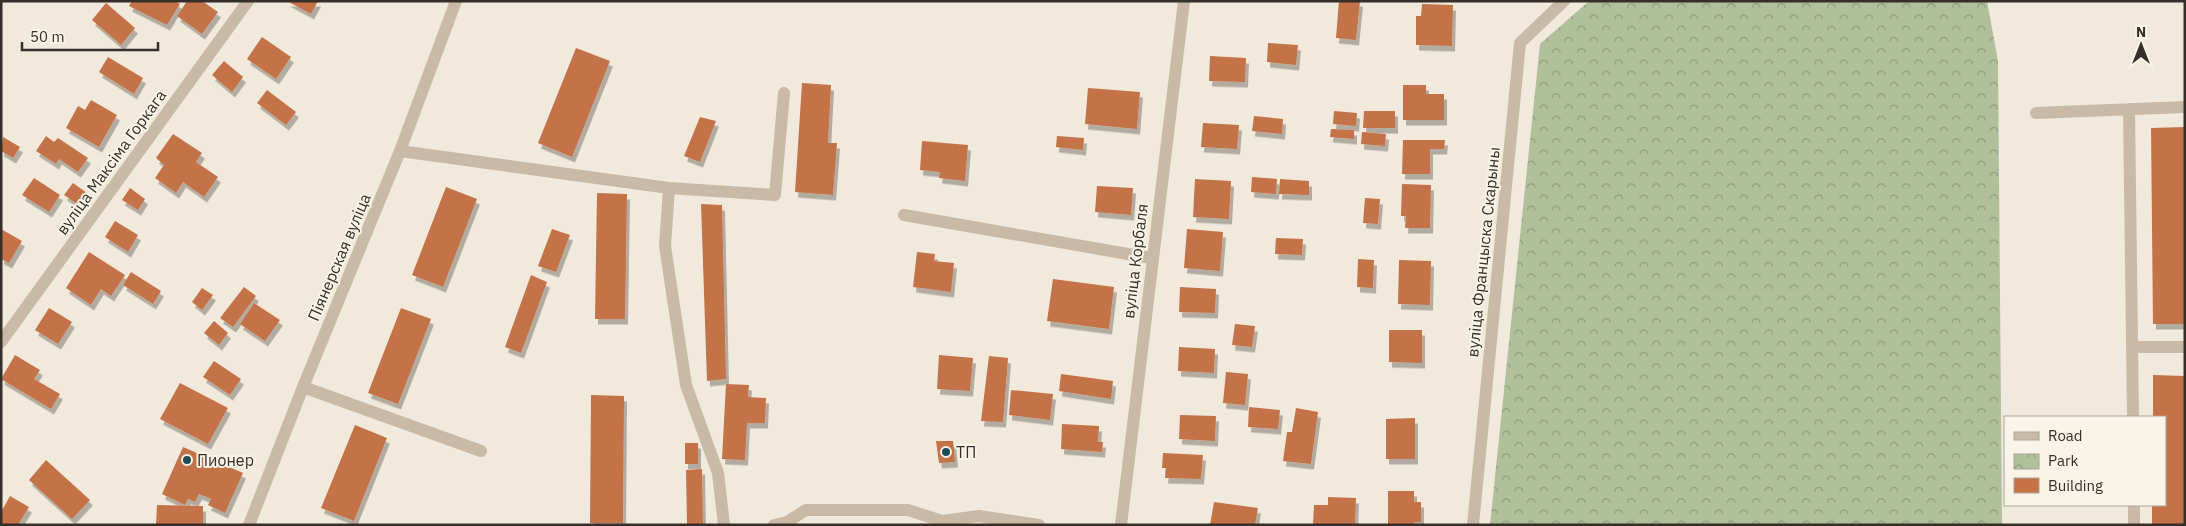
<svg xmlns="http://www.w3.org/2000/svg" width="2186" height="526" viewBox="0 0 2186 526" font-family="'IBM Plex Sans',sans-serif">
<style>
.park{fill:url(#park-crowns)}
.building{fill:#c47246;filter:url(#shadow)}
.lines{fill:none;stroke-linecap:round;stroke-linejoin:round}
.minor{stroke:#c9baa7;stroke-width:12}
.poi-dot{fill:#1e4d57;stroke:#f9f3e8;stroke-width:2}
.labels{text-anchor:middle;stroke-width:4;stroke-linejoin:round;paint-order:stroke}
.street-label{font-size:16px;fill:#362e28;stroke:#f9f3e8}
.poi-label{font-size:16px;fill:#362e28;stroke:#f9f3e8;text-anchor:start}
</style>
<defs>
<pattern id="park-crowns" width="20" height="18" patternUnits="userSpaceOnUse" patternTransform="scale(1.25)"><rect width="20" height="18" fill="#b0c09b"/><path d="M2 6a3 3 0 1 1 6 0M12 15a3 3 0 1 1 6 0" fill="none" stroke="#909c7e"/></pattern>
<filter id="shadow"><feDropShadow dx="3" dy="5.5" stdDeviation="0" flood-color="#0004"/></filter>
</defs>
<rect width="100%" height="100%" fill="#f1e9db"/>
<path class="park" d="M1589 1H1987L1998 61 2002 525H1490L1540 44Z"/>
<path class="building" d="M132 1H175L180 4 167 25 129 6Z
M187 1H202L218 12 202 34 177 16Z
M287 1H318L311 14Z
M1339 1H1360L1356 40 1336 38Z
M106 3 135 28 121 45 92 20Z
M1422 4 1453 5 1452 46 1416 45V16H1421Z
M262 37 291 57 276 79 247 59Z
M1268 43 1298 45 1296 65 1267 62Z
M576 48 610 61 572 157 538 143Z
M1210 56 1246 58 1245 82 1209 81Z
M108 57 143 78 134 94 99 72Z
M224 61 243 77 232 92 212 75Z
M802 83 831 85 828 143H837L833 195 795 192Z
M1403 85H1426V94H1444V120H1403Z
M1088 88 1140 92 1137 129 1085 124Z
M267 90 296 112 286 125 257 103Z
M91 100 117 115 99 147 66 128 78 106 85 110Z
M1334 111 1357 113 1356 126 1333 124Z
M1364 111H1395V128H1363Z
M1254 116 1283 119 1282 134 1252 131Z
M700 117 716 121 700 162 684 156Z
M1203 123 1239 125 1237 149 1201 147Z
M2185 127V324H2153L2151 128Z
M1331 129 1354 130V139L1330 137Z
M1362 132 1386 134 1385 146 1361 144Z
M173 134 202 153 196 162 218 177 204 197 183 182 176 193 155 178 164 165 156 158Z
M46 136 54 142 58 138 88 158 78 172 59 159 56 164 36 151Z
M1057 136 1084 138 1083 150 1056 147Z
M3 137 20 147 13 158 1 151Z
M1403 140H1445L1444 149H1430V174H1402Z
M922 141 968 145 965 181 939 178 940 172 920 170Z
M1252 177 1277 179 1276 194 1251 192Z
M34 178 60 195 49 212 22 195Z
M1195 179 1231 181 1229 219 1193 217Z
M1280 179 1309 181V195L1279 194Z
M73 183 87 193 79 205 64 195Z
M1402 184 1431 185 1430 228H1405L1406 216H1401Z
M1097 186 1133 188 1131 215 1095 212Z
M446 187 477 199 443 287 412 275Z
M130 188 145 199 138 210 122 200Z
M597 193 627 194 625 319H595Z
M1365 198 1380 199 1378 224 1363 223Z
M701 204 722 205 726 379 707 381Z
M115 221 138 235 128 252 105 237Z
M1 229 22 241 9 263 1 259Z
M552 229 570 235 556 272 538 266Z
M1187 229 1223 232 1220 271 1184 268Z
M1276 238 1303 239 1302 255 1275 254Z
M89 252 125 275 111 296 101 289 91 305 66 288Z
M917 252 935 254 934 261 954 263 951 292 913 287Z
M1358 259 1374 260 1373 288 1357 287Z
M1399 260 1431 261 1430 305 1398 304Z
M131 272 161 291 153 304 123 285Z
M531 275 547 282 521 353 505 347Z
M1053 279 1114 287 1109 329 1047 321Z
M244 287 256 296 233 327 220 318Z
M1180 287 1216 289 1215 313 1179 312Z
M202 288 213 295 202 310 192 302Z
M254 303 280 320 265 341 240 324Z
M49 308 72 322 58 344 35 330Z
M401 308 431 319 398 404 368 393Z
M214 321 228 333 219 345 204 333Z
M1235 324 1255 326 1252 347 1232 345Z
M1389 330H1422V363L1389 362Z
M1179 347 1215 349 1214 373 1178 371Z
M15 355 40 370 34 379 60 394 51 409 1 379Z
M939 355 973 358 970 391 937 389Z
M989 356 1008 358 1003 422 981 421Z
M214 361 241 379 230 395 203 377Z
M1226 372 1248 374 1245 405 1223 403Z
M1061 374 1113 381 1111 399 1059 391Z
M2153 375 2185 376V525H2152V505H2165V417H2153Z
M180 383 228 408 208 444 160 419Z
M726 384 749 385 748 397 766 398 765 423H747L745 460 722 459Z
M1011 390 1053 394 1050 420 1009 415Z
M591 395 624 396 623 523H590Z
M1249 407 1280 410 1278 429 1248 427Z
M1296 408 1318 412 1311 464 1283 461 1287 432H1292Z
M1180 415 1216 416 1215 441 1179 439Z
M1415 418V459H1386V419Z
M1062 424 1099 426 1098 442H1103L1102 452 1061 449Z
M355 425 387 438 354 521 321 508Z
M936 441H953L955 462 939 463Z
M685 443H698V464H685Z
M183 447 243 473 225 513 208 505 211 499 199 494 195 502 188 499 185 505 162 494Z
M1163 453 1203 455 1201 479 1165 478 1166 468H1162Z
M46 460 90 500 72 519 29 480Z
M702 469 703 525H687L686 470Z
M1388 491H1414V502H1421V522H1414V525H1388Z
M10 496 29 507 18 525H1V512Z
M1328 497 1356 498 1355 525H1313L1314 505H1328Z
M1214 502 1258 508 1255 525H1210Z
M157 505 203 506V525H156Z"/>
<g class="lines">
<path class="minor" d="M2129 109 2133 417
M2036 113 2185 107
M400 151 669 188 775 195 784 93
M669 188 665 246 686 385 718 473 724 525
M904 215 1151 258
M1 342 248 1
M2132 347H2185
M303 387 481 451
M2134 505V525
M249 525 303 387 400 151 456 1
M774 525 787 522 806 510H908L942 521
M941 525 942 521 979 516 1039 525
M1121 525 1184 1
M1473 525 1520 43 1564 1"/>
</g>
<g class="poi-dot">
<circle cx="946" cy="452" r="5"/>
<circle cx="187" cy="460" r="5"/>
</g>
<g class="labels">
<g class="street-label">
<text transform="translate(111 162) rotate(-54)" y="6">вуліца Максіма Горкага</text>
<text transform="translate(1483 252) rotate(-84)" y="6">вуліца Францыска Скарыны</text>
<text transform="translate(339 257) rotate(-67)" y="6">Піянерская вуліца</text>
<text transform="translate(1135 261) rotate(-83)" y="6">вуліца Корбаля</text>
</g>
<g class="poi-label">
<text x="956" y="458">ТП</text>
<text x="197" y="466">Пионер</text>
</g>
</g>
<rect width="2186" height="526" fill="none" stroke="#362e28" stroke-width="5"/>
<rect x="2004" y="416" width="162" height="90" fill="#f9f3e8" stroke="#aba49b"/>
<rect x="2014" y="432" width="25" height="8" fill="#c9baa7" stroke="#aba49b"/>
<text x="2048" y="441" font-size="15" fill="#362e28">Road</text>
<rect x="2014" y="454" width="25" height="15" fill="url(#park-crowns)" stroke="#aba49b"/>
<text x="2048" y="466" font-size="15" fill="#362e28">Park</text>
<rect x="2014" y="478" width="25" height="15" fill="#c47246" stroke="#aba49b"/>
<text x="2048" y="491" font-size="15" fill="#362e28">Building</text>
<g transform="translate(2141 45)" stroke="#f9f3e8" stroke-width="4" paint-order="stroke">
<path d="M0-4L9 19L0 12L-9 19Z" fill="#362e28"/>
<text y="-8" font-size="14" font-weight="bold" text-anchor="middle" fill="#362e28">N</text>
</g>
<path d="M22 42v8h136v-8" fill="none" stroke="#362e28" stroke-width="2.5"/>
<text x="30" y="42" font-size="15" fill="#362e28" stroke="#f9f3e8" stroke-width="4" paint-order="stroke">50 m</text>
</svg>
